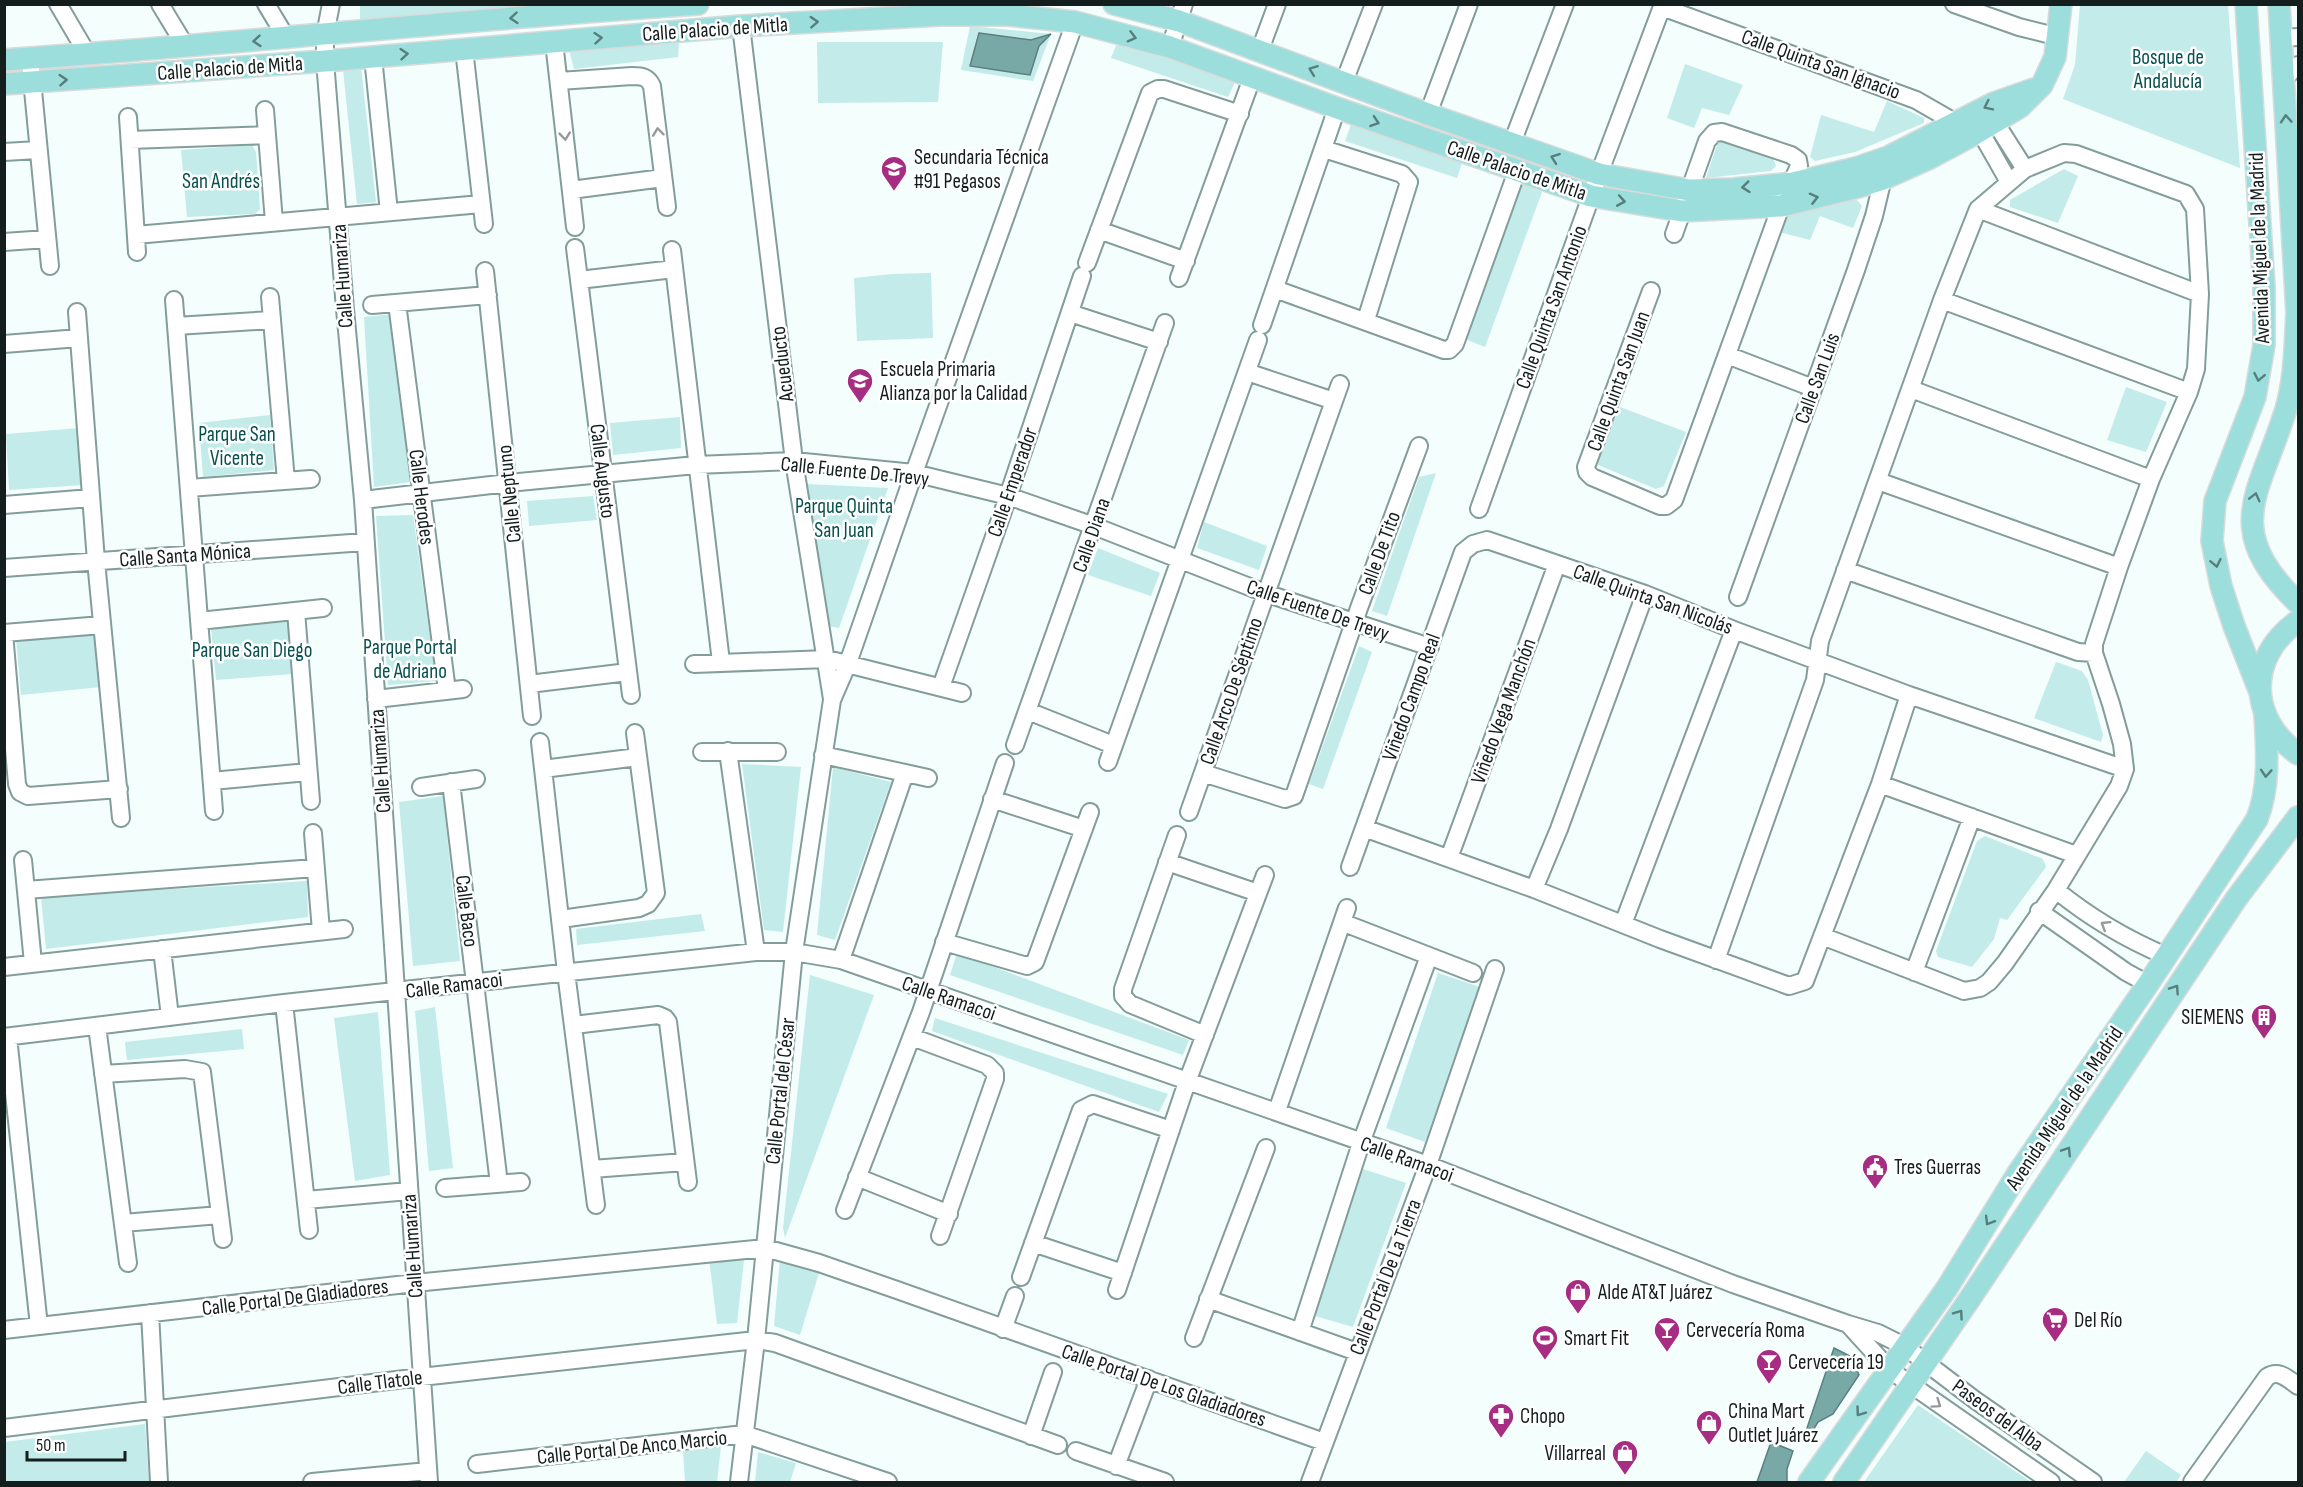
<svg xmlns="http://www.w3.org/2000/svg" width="2303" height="1487" viewBox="0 0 2303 1487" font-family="'Sofia Sans Condensed',sans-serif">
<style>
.green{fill:#c3ebe9}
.water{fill:#79a9a7;stroke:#5a7f7e;stroke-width:1.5}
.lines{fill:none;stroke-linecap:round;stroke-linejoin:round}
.minor-casing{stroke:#839d9b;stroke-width:20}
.major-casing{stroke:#d9dbdb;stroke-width:24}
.minor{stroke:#fff;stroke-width:16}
.major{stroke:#9bdedc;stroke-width:21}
.oneway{stroke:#577e7c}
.oneway2{stroke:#959a99}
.labels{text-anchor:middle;stroke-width:5;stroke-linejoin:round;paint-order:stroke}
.street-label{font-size:21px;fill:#131e1d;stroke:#fff}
.park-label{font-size:21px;fill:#075150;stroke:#fff}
.poi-label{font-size:21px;fill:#131e1d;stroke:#fff;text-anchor:start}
</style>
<rect width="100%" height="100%" fill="#f3fefd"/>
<path class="green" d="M360 5H537V7L360 23Z
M2080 5H2228L2240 168 2063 99 2075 65Z
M970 26 1051 34 1033 81 961 70Z
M1119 38 1236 80 1228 97 1111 58Z
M679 42 678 57 574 69 569 49Z
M817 42H943L938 102 818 103Z
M1685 64 1743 85 1729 115 1702 108 1694 128 1667 118Z
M361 67 376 202 357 204 343 70Z
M1887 101 1924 118V123L1855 152 1815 161 1810 157 1821 115 1874 132Z
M1352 122 1463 160 1457 178 1345 141Z
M1728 139 1773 158 1776 166 1771 171 1706 178 1718 142Z
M252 145 256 152 260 209 255 214 187 217 181 150Z
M2064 169 2078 176 2058 223 2010 207V200Z
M1517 182 1542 192 1485 347 1465 339Z
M1855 198 1862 206 1853 228 1820 216 1810 240 1779 232 1787 214 1823 208Z
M931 273 933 338 857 341 854 278 892 274Z
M393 314 411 482 374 487 364 317Z
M2126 387 2167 402 2146 452 2107 440Z
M1620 407 1686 432 1664 486 1656 489 1598 465 1597 461Z
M270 415 274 470 203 477 199 423Z
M680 417 681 448 613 455 610 423Z
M79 428 83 485 9 490 6 434Z
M1436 473 1387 616 1372 611 1419 477Z
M807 484 888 488 839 628 827 626Z
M593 496 597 520 529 526 527 501Z
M413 515 436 681 388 685 376 516Z
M1204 522 1267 546 1259 570 1197 548Z
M1098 548 1160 573 1151 596 1088 575Z
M289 620 293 674 216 680 211 627Z
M95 632 101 687 21 695 16 639Z
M1359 646 1372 652 1323 789 1309 784Z
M2056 662 2082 671 2088 680 2103 735 2101 742 2034 718Z
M742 764 801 767 783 932 764 930Z
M833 767 891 782 835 940 817 935Z
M443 796 460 961 413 966 399 802Z
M1985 836 2043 859 2046 867 2007 920 2000 918 1994 939 1972 967 1938 957 1936 951 1977 841Z
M307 881 308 917 46 949 41 897Z
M701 914 705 931 577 945 576 929Z
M957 953 1189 1040 1183 1055 950 975Z
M1438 973 1480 987 1425 1142 1386 1128Z
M810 975 874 995 785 1238 783 1228Z
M435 1007 453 1168 429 1171 415 1011Z
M378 1012 390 1175 355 1181 334 1018Z
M935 1018 1168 1094 1159 1112 932 1031Z
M242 1029 244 1049 127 1060 125 1042Z
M1363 1169 1406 1183 1353 1327 1315 1316Z
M709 1258 744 1260 737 1323 717 1324Z
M780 1259 819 1273 800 1335 774 1326Z
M1918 1405 2031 1482H1864Z
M145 1424 149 1482H5V1442Z
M721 1446 717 1482H685L683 1451Z
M2146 1451 2181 1475 2176 1482H2124Z
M758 1452 796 1463 790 1482H755Z"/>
<path class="water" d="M979 33 1031 40 1051 34 1039 46 1030 75 970 66Z
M1834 1348 1852 1357 1859 1375 1833 1414 1818 1422 1809 1437 1805 1434Z
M1771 1442 1793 1451 1787 1469V1482H1757Z"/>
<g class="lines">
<g class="minor-casing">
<path id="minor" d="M58 4 88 55
M160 4 186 47
M266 4 287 39
M331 4 325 35V61L345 309 363 500 429 1482
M1954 4 2019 27 2059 37
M1662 7 1916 100 1963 127
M741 26 794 461 832 699
M2281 38 2298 37
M554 42 575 227
M1170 47 1184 4
M464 49 484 224
M1260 50 1277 4
M373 57 389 212
M30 59 50 266
M2283 80 2298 65
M559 81 632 76C642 76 648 77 652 86L667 207
M1344 82 1374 4
M265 110 274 222
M1428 114 1469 4
M128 117 137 252
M1995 122 2025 169
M1980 131 2009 182
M130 140 267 135
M1512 143 1565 4
M1324 149 1402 174 1409 182 1366 320
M4 152 38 150
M571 190 663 178
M1978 209 2200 294
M1099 230 1186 261
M136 235 481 204
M4 242 47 239
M575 248 631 695
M672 250 721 662
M1087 263 1150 93 1158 89H1164L1240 114
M485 271 532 716
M1179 278 1252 78
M579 280 674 269
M1275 289 1444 350H1449L1455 344 1517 171
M1651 291 1586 467 1587 472 1592 477 1660 506H1666L1674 500 1781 206 1799 166 1798 160 1791 155 1722 132 1714 133 1707 141 1674 234
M270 297 286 481
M174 300 214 811
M1942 300 2189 392
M397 303 447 691
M372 305 488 295
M77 312 96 561 121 818
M1070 313 1159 342
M1262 325 1337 108
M176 326 272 320
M4 344 79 338
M1727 355 1813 388
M1247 372 1334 401
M1911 389 2151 479 2119 567
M189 488 311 479
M363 500 508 483 696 465 794 461 914 473 1008 496 1094 526 1265 593 1430 647
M4 505 91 498
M1479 509 1599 174 1663 4
M4 568 365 542
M1845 570 2078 652 2094 653
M1738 597 1856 270 1874 216 1885 170
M296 611 311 801
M199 621 323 608
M4 633 17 784 20 792 28 796 119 789
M4 633 102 625
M694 664 827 659 962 693
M529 684 628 672
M941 687 1001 517 1082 276
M376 699 463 689
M1028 711 1113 745
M540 742 566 972 596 1205
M1015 745 1165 323
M728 751 756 952
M702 752H777
M823 755 928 778
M1108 762 1258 340
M543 769 638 757
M1203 773 1285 799 1294 796 1359 608 1419 446
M212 781 308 772
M451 782 499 1184
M1880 784 2076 855
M421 787 476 779
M992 799 1084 829
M1189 812 1340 384
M1364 828 1534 889 1660 939 1789 986 1805 981 1880 784 1909 695
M313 833 321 931
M1177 835 1123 989V996L1130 1004 1205 1035
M1449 858 1557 564
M23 860 33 963
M1167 862 1258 893
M1350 867 1463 552 1473 544 1487 540 1645 594 1734 630 1909 695 2125 769
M1534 889 1559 829 1645 594
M26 890 315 868
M2056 890C2089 917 2126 939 2166 956
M2039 911 2126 972 2148 984
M561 919 639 908 648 904 656 893 635 733
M1344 923 1473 973
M1623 924 1734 630
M1822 936 1964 991 1980 988 1989 982 2005 963 2056 890 2119 786 2125 769 2122 744 2111 704 2094 653V644L2119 567 1878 481
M944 942 1027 966 1035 962 1090 812
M162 949 170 1017
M841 960 905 773
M1716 960 1815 680 1820 641 1942 300 1978 209 2025 169 2064 153 2076 154 2186 194 2195 209 2200 294 2196 369 2189 392 2151 479
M4 967 344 929
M1914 972 1972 817
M284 1003 309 1230
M574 1025 658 1015 665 1018 668 1022 688 1182
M97 1026 128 1263
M4 1037 284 1003 756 952H794L841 960 1428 1165 1733 1284 1848 1324 1878 1333 1904 1346 1975 1400 2093 1482
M8 1037 39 1326
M912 1037 987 1065 995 1073V1079L940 1236
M103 1074 185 1069 202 1072 223 1239
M1277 1111 1347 908
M592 1169 685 1162
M857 1177 949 1214
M445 1188 521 1182
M306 1200 409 1191
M845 1210 921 1012 1005 763
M123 1223 220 1215
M1033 1243 1123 1273
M1021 1277 1081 1110 1093 1104 1171 1130
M1117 1290 1187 1082 1265 875
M1208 1299 1357 1352
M150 1313 159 1482
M1848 1324 1890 1370 2051 1482
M1003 1329 1015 1296
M4 1330 415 1283 765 1248 819 1263 897 1290 1324 1442
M1300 1332 1361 1143 1429 956
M1194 1338 1266 1148
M4 1428 421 1377 756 1340 775 1343 1058 1445
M1031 1436 1053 1372
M1076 1451 1165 1482
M477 1464 744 1434 888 1482
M1116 1466 1149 1379
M312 1482 428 1471
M739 1482 756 1340 794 952 832 700 848 663 914 473 1075 22
M1310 1482 1428 1165 1495 969
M2192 1482 2267 1377C2279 1369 2288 1379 2298 1386"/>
</g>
<g class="major-casing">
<path id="major" d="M1114 4 1179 21 1428 114 1599 174 1689 190 1733 189 1793 183 1856 168 1888 157 1994 103 2034 89
M2246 4 2264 287V345L2255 397 2215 501 2212 541 2221 586 2234 626 2260 692
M2279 4 2297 313C2295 344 2295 379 2286 409 2260 494 2220 528 2298 603
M4 60C236 44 467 19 698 4
M4 84 325 61 741 26 940 15H1008L1075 22 1170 47 1337 108 1591 196 1682 211 1781 206 1858 187 1883 179 1930 158 1973 135 2020 107 2042 85 2055 57 2061 4
M2298 621C2247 657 2248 718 2298 754
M1809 1482 1947 1288 2018 1173 2148 984 2257 819C2270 786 2267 749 2265 715
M1844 1482 1969 1300 2236 899 2298 817"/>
</g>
<use href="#minor" class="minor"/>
<use href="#major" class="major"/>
</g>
<defs><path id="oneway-chevron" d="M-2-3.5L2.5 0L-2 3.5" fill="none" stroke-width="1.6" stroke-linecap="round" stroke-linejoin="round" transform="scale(1.5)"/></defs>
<g class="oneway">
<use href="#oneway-chevron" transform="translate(514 18) rotate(175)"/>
<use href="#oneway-chevron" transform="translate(814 22) rotate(-3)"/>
<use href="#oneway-chevron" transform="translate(1132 37) rotate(15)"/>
<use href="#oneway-chevron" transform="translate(598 38) rotate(-5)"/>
<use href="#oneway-chevron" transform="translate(257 41) rotate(175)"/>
<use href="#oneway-chevron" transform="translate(404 54) rotate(-5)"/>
<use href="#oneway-chevron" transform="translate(1313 70) rotate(-159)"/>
<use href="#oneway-chevron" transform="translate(63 80) rotate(-4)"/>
<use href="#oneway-chevron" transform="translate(1988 106) rotate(154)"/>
<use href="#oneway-chevron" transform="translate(2286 119) rotate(-94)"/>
<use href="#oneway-chevron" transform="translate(1375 122) rotate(19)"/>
<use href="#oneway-chevron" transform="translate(1555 158) rotate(-160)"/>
<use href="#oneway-chevron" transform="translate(1746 187) rotate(174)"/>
<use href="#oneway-chevron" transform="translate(1814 198) rotate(-14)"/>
<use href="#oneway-chevron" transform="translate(1621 201) rotate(10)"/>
<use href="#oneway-chevron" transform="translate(2259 377) rotate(101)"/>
<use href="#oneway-chevron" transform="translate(2255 497) rotate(-76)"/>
<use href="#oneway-chevron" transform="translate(2216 563) rotate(78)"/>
<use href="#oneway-chevron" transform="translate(2266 773) rotate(94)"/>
<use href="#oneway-chevron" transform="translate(2175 989) rotate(-56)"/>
<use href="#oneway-chevron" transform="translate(2067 1151) rotate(-57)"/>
<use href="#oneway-chevron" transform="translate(1989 1221) rotate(121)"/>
<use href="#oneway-chevron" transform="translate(1959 1314) rotate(-55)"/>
<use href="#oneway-chevron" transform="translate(1860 1412) rotate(126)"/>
</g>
<g class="oneway2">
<use href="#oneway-chevron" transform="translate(658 132) rotate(-97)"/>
<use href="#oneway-chevron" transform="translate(565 136) rotate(84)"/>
<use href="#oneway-chevron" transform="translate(2105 925) rotate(-148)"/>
<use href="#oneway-chevron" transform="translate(1937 1404) rotate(35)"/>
</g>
<defs>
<g id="school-pin" transform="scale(1.35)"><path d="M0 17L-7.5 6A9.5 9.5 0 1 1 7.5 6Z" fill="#a62d82" stroke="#fff"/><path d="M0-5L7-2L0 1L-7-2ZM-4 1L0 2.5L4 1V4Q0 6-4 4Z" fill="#fff"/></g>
<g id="building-pin" transform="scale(1.35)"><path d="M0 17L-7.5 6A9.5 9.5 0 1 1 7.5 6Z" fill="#a62d82" stroke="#fff"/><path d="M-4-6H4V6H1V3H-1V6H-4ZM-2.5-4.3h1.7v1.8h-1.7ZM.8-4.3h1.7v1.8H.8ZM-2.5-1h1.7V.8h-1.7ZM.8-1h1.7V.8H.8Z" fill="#fff"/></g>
<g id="civic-pin" transform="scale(1.35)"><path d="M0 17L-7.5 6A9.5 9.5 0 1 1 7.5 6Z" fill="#a62d82" stroke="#fff"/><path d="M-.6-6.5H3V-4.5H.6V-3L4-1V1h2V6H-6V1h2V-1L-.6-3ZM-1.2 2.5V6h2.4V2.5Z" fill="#fff"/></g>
<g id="shop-pin" transform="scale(1.35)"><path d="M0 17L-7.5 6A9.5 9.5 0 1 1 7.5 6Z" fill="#a62d82" stroke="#fff"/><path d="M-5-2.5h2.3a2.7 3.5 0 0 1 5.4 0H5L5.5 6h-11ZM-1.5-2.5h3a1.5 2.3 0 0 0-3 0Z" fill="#fff"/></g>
<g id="supermarket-pin" transform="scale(1.35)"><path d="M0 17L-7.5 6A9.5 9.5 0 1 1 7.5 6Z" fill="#a62d82" stroke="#fff"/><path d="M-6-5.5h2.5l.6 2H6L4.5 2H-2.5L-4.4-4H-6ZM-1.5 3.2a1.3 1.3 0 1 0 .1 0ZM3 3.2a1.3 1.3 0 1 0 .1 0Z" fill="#fff"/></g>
<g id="bar-pin" transform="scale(1.35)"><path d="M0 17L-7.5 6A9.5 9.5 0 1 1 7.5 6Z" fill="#a62d82" stroke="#fff"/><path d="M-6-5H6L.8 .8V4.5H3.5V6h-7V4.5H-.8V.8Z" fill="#fff"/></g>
<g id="stadium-pin" transform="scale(1.35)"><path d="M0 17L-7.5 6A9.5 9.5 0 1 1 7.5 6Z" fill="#a62d82" stroke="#fff"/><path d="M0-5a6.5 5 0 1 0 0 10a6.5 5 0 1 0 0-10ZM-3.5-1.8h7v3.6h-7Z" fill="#fff"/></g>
<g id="pharmacy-pin" transform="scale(1.35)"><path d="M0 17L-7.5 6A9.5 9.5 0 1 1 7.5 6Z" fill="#a62d82" stroke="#fff"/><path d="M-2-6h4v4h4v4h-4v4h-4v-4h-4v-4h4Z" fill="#fff"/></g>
</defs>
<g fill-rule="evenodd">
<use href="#school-pin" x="894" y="169"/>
<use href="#school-pin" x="860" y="381"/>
<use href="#building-pin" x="2264" y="1017"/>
<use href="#civic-pin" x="1875" y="1167"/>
<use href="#shop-pin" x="1578" y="1292"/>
<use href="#supermarket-pin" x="2055" y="1320"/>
<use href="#bar-pin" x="1667" y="1330"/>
<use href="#stadium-pin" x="1545" y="1338"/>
<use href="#bar-pin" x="1769" y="1362"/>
<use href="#pharmacy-pin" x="1501" y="1416"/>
<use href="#shop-pin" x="1709" y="1423"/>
<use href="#shop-pin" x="1625" y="1453"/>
</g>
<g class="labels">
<g class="street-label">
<text transform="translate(715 29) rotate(-4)" y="7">Calle Palacio de Mitla</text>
<text transform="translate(1821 64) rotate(20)" y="7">Calle Quinta San Ignacio</text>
<text transform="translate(230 68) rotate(-4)" y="7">Calle Palacio de Mitla</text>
<text transform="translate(1517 170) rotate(19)" y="7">Calle Palacio de Mitla</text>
<text transform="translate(2259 248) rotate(-92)" y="7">Avenida Miguel de la Madrid</text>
<text transform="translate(342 276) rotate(-94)" y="7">Calle Humariza</text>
<text transform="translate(1551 307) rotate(-70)" y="7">Calle Quinta San Antonio</text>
<text transform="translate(782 364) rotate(-97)" y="7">Acueducto</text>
<text transform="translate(1817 378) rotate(-70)" y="7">Calle San Luis</text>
<text transform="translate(1618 381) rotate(-70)" y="7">Calle Quinta San Juan</text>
<text transform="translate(603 471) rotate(83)" y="7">Calle Augusto</text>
<text transform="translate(855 471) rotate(6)" y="7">Calle Fuente De Trevy</text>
<text transform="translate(1012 482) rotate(-71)" y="7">Calle Emperador</text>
<text transform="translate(509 494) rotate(-96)" y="7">Calle Neptuno</text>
<text transform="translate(422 497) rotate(83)" y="7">Calle Herodes</text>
<text transform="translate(1091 535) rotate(-71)" y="7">Calle Diana</text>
<text transform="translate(1379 553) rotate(-70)" y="7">Calle De Tito</text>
<text transform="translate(185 555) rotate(-4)" y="7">Calle Santa Mónica</text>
<text transform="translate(1653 599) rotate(20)" y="7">Calle Quinta San Nicolás</text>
<text transform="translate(1318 610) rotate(19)" y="7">Calle Fuente De Trevy</text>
<text transform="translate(1231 691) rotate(-71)" y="7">Calle Arco De Séptimo</text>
<text transform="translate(1411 697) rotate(-70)" y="7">Viñedo Campo Real</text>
<text transform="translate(1503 711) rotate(-70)" y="7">Viñedo Vega Manchón</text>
<text transform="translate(380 761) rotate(-94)" y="7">Calle Humariza</text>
<text transform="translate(467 911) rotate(83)" y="7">Calle Baco</text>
<text transform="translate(454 985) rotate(-7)" y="7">Calle Ramacoi</text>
<text transform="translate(949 998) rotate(19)" y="7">Calle Ramacoi</text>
<text transform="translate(780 1091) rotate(-84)" y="7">Calle Portal del César</text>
<text transform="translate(2064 1108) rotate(-56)" y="7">Avenida Miguel de la Madrid</text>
<text transform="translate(1407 1159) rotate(20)" y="7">Calle Ramacoi</text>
<text transform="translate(412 1246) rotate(-94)" y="7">Calle Humariza</text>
<text transform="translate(1385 1277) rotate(-69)" y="7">Calle Portal De La Tierra</text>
<text transform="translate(295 1297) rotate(-7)" y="7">Calle Portal De Gladiadores</text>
<text transform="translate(380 1382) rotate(-7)" y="7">Calle Tlatole</text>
<text transform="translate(1164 1385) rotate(19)" y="7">Calle Portal De Los Gladiadores</text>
<text transform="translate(1998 1415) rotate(36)" y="7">Paseos del Alba</text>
<text transform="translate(632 1447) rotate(-6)" y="7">Calle Portal De Anco Marcio</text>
</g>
<g class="park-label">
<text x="2168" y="64">Bosque de<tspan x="2168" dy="24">Andalucía</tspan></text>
<text x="221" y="188">San Andrés</text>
<text x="237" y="441">Parque San<tspan x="237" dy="24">Vicente</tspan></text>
<text x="844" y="513">Parque Quinta<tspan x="844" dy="24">San Juan</tspan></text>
<text x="410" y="654">Parque Portal<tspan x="410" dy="24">de Adriano</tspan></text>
<text x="252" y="657">Parque San Diego</text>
</g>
<g class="poi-label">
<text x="914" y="164">Secundaria Técnica<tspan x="914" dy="24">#91 Pegasos</tspan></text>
<text x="880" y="376">Escuela Primaria<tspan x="880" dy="24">Alianza por la Calidad</tspan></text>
<text x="2244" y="1024" text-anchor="end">SIEMENS</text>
<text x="1894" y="1174">Tres Guerras</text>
<text x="1598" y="1299">Alde AT&amp;T Juárez</text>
<text x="2074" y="1327">Del Río</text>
<text x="1686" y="1337">Cervecería Roma</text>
<text x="1564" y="1345">Smart Fit</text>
<text x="1788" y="1369">Cervecería 19</text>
<text x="1728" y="1418">China Mart<tspan x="1728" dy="24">Outlet Juárez</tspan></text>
<text x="1520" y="1423">Chopo</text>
<text x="1606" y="1460" text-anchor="end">Villarreal</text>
</g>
</g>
<rect width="2303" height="1487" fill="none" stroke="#131e1d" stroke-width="12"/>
<path d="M27 1451v9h98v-9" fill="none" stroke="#131e1d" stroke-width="3"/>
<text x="36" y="1451" font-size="18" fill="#131e1d" stroke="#ffffff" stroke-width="4.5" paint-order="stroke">50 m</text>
</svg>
